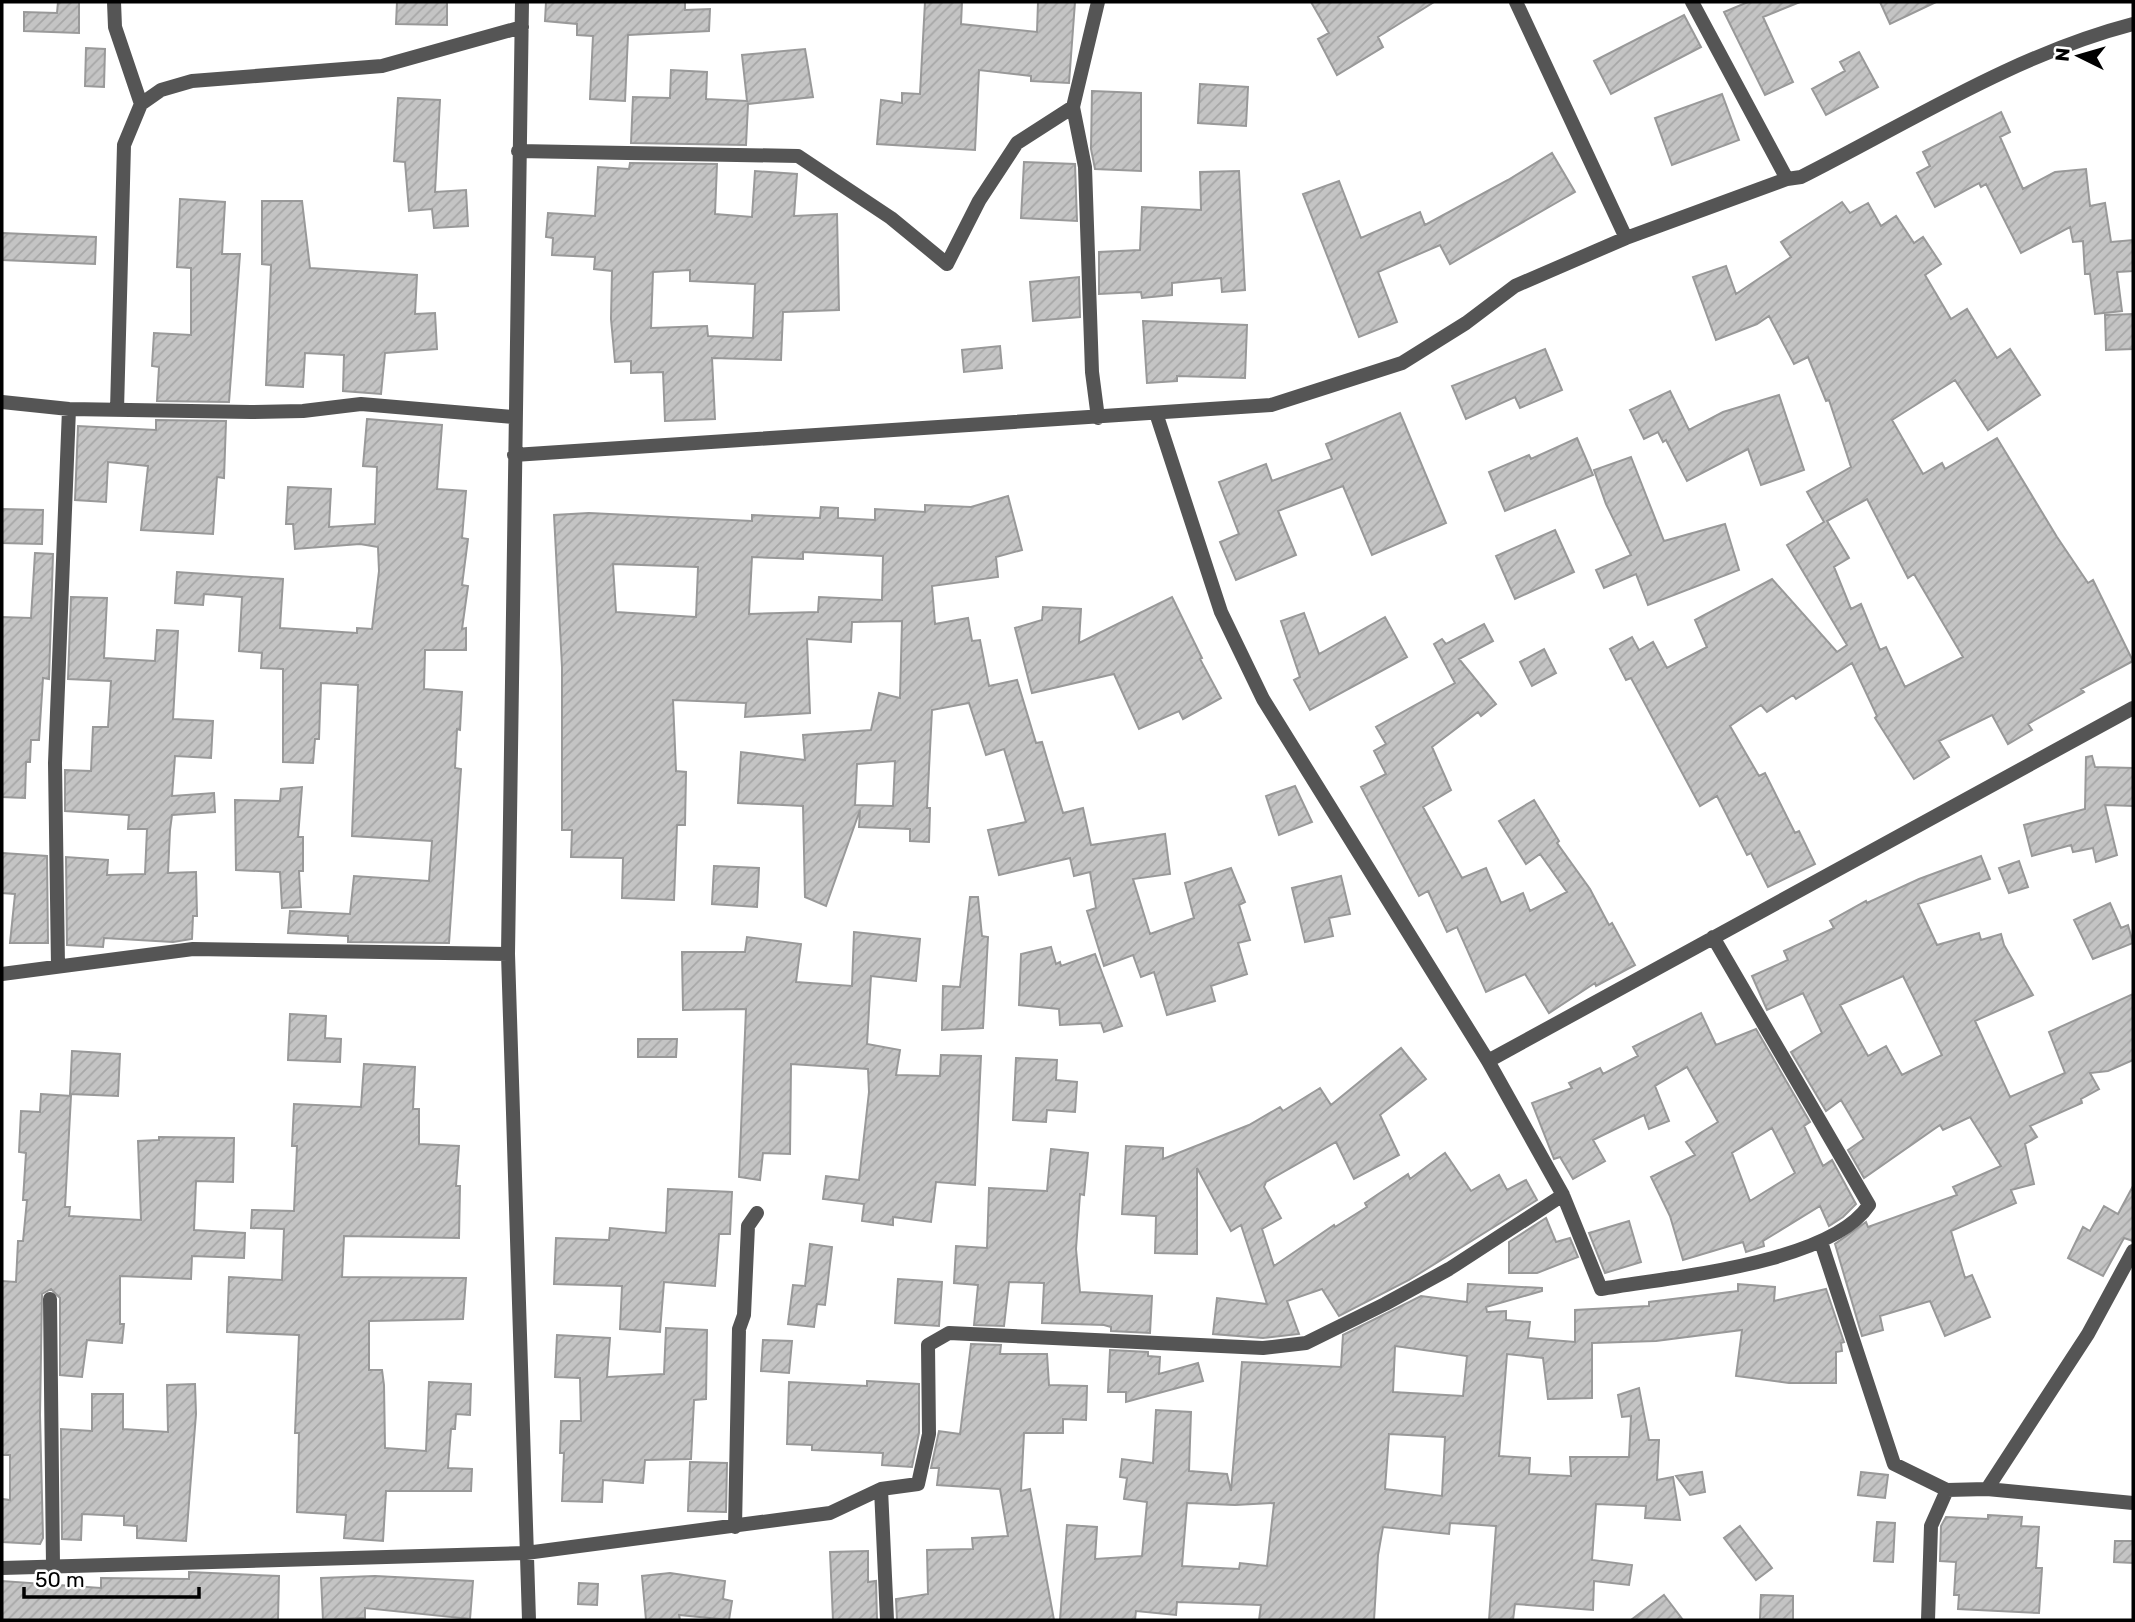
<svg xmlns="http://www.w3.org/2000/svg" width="2135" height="1622" viewBox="0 0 2135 1622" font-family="Rubik,sans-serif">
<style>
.building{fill:url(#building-hatch);stroke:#999;stroke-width:2;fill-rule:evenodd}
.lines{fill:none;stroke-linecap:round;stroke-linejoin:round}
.street{stroke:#555;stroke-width:14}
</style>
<defs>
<pattern id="building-hatch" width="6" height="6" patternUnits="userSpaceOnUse" patternTransform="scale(1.75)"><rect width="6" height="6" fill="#c4c4c4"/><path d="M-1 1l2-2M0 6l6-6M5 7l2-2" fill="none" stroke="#a7a7a7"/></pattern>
</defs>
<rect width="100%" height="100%" fill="#fff"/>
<path class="building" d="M58 2H79V33L24 31V12L57 13Z
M397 2H447V25L396 24Z
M546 2H685V10L710 9 709 31 628 35 625 101 590 99 593 36 577 35V24L545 21Z
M925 2H962L961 24 1037 32 1038 2H1075L1069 83 1031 81V76L979 70 975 150 877 144 881 100 902 103V93L920 94Z
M1311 2H1434L1378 37 1383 47 1337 75 1318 39 1329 33Z
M1748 2H1800L1763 17 1793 82 1765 95 1724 12Z
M1880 2H1936L1890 24Z
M1684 15 1701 47 1611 94 1594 61Z
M86 48 105 49 104 87 85 86Z
M805 49 813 97 748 104 746 145 631 143 633 97 670 98 671 70 707 72 706 99 747 101 742 55Z
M1859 52 1878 87 1826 115 1812 89 1845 71 1840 62Z
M1200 84 1248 87 1246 126 1198 123Z
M1092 91 1141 93V171L1095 169 1091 149Z
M1722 94 1739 140 1672 165 1655 118Z
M398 98 440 100 435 192 466 190 468 226 434 228 432 209 409 211 405 162 394 161Z
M2001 112 2010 132 2000 137 2023 189 2055 172 2086 169 2090 206 2105 203 2111 242 2133 240V271L2117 272 2122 311 2095 314 2090 274H2085L2083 241 2073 242 2070 227 2021 253 1986 184 1981 187 1979 183 1935 207 1917 173 1930 166 1923 152Z
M1552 153 1575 192 1450 264 1440 245 1378 272 1397 322 1359 337 1303 194 1339 181 1361 238 1420 212 1425 225 1508 180Z
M1024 162 1075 164 1077 221 1021 218Z
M630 163 717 164 715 214 752 217 755 171 797 174 794 216 837 214 839 310 783 312 781 360 712 358 715 419 665 421 663 372 631 373V361L615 362 611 319 612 271 594 269 595 257 552 255 553 238 546 237 548 213 595 216 598 167 629 169ZM690 270V281L755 284 753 338 708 336 707 326 651 328 653 272Z
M1239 171 1245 290 1222 292 1221 278 1172 283V295L1142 298 1141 292 1099 294V252L1140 250 1142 207 1201 210 1200 172Z
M180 199 225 202 222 254H240L229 402 157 401 159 367 152 366 154 333 191 335V268L177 267Z
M262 201H302L310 268 417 275 415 314 435 313 437 349 385 353 381 394 343 391 344 355 305 353 303 387 266 385 271 265 262 264Z
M1842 202 1850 213 1868 203 1881 226 1896 216 1914 243 1923 237 1941 264 1925 275 1951 319 1967 309 1997 358 2010 349 2040 395 1988 430 1955 380 1892 420 1923 474 1942 463 1945 469 1997 438 2057 537 2088 583 2093 580 2133 661 2081 689 2084 692 2028 724 2032 730 2008 744 1992 715 1939 741 1949 757 1914 779 1875 718 1877 716 1852 663 1796 699 1793 695 1767 712 1761 705 1730 726 1759 776 1765 773 1795 833 1799 831 1815 864 1768 887 1751 853 1747 855 1717 796 1700 806 1631 678 1626 680 1610 649 1632 637 1639 650 1653 642 1667 668 1707 647 1695 620 1772 579 1837 652 1847 645 1787 545 1824 522 1807 492 1851 467 1829 400 1826 401 1808 357 1794 364 1769 316 1757 324 1716 340 1693 277 1726 266 1736 294 1791 257 1781 242ZM1867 499 1908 578 1914 574 1963 657 1905 687 1886 647 1880 650 1861 604 1851 609 1834 567 1849 558 1827 521Z
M2 233 96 237 95 264 2 260Z
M1079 277 1080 317 1033 321 1030 282Z
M2133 314V349L2106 350 2105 315Z
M1143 321 1247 325 1245 378 1177 376V381L1147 383Z
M1000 346 1002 368 964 372 962 350Z
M1545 349 1562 390 1520 408 1515 397 1466 419 1452 386Z
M1670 391 1689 430 1723 412 1779 395 1804 470 1761 485 1748 449 1687 481 1666 440 1663 442 1658 432 1644 439 1630 410Z
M1400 413 1446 523 1372 555 1343 486 1278 511 1296 555 1236 580 1220 542 1239 534 1219 482 1266 464 1272 481 1332 459 1326 444Z
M367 419 442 425 437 489 466 491 462 538 468 539 462 585 468 586 462 629 466 628V650H425L424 689 462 692 460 730 457 729 455 768 461 769 449 943 348 942V936L288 933 290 911 350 914 354 876 429 881 432 841 352 836 358 685 321 683 319 739H315L313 763 283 762V669L261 668 262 653 239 651 242 597 204 594 203 605 175 603 177 572 283 579 280 628 357 633V628L372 629 379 571 378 547 360 544 295 549 293 524H286L288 487 331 489 329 527 375 524 377 467 363 466Z
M156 420 226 421 224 478 217 477 213 534 141 530 148 466 108 462 106 502 75 500 78 426 156 430Z
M1577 438 1593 475 1505 511 1489 472 1529 455 1531 459Z
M1631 457 1664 541 1725 524 1739 570 1648 605 1636 574 1604 588 1596 570 1631 555 1606 504 1594 470Z
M1008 496 1022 550 996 557 998 577 932 586 935 624 968 618 972 641 980 640 989 686 1017 680 1036 743 1042 742 1063 813 1083 808 1091 845 1165 834 1170 874 1133 879 1150 934 1194 918 1185 883 1231 868 1245 902 1239 905 1250 940 1238 943 1247 974 1211 986 1215 1001 1167 1015 1154 972 1141 977 1133 955 1104 966 1087 911 1096 908 1090 872 1074 876 1070 858 999 875 988 830 1026 822 1004 749 986 755 969 703 932 710 927 808H930L929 842 910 841V829L859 827 860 810 826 906 805 897 803 806 738 803 741 752 805 760 803 735 871 730 879 693 900 698 902 621 852 622 851 642 807 639 810 713 745 717 746 703 673 700 676 771 686 772 685 825H677L674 900 622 898 623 858 571 857 572 830H562V667L554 515 589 513 752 521V515L820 518 821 507 838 508V518L875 520V509L925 512V505L971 507ZM803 552 883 556 882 600 819 597 818 612 749 614 752 557 803 559ZM613 564 698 567 696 617 616 612ZM895 761 893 806 855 805 857 764Z
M2 509 43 510 42 544 2 543Z
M1555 530 1574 572 1515 599 1496 556Z
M35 553 53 554 49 679 43 678 39 740H31L30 762H26L25 798 2 797V617L31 618Z
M71 597 107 598 104 658 155 661 157 630 178 631 173 719 213 721 211 758 175 756 172 796 214 793 215 812 172 815 170 830 168 873 196 872 197 916H193L192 939 173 942 104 938 103 947 67 945 66 857 108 860 107 875 145 874 147 829H128L129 815 65 811V770L91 771 93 727H108L111 681 68 679Z
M1172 597 1202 658 1200 659 1221 698 1183 719 1179 711 1139 729 1114 674 1032 693 1015 628 1042 620 1043 607 1081 609 1079 643Z
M1304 613 1319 654 1385 617 1407 657 1310 710 1294 680 1300 677 1281 621Z
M1484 624 1493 641 1459 659 1496 704 1481 716 1478 712 1432 747 1451 790 1423 807 1462 878 1486 868 1501 903 1523 893 1530 911 1567 892 1540 854 1526 864 1499 821 1534 800 1559 841 1557 843 1590 889 1609 925 1612 923 1635 965 1596 986 1595 983 1549 1013 1525 974 1486 992 1457 927 1447 932 1428 891 1419 896 1361 787 1386 774 1374 751 1386 744 1376 727 1455 683 1434 644 1442 639 1446 644Z
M1544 649 1556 673 1532 686 1520 662Z
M2092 756 2095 767 2133 768V806L2105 805 2117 855 2096 862 2093 848 2073 852 2071 845 2032 856 2024 825 2085 809 2086 757Z
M1295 786 1312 822 1279 835 1266 796Z
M302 787 298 837H303V871H299L301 907 282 908 280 872 236 870 235 800 280 801 281 789Z
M2 853 47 856 48 943H10L15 894 2 893Z
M1981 856 1990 879 1918 904 1937 945 1979 933 1981 940 2001 934 2004 945 2033 995 1975 1021 2010 1097 2065 1073 2049 1032 2133 994V1060L2108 1071 2090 1073 2099 1089 2081 1099 2082 1103 2030 1126 2037 1137 2025 1144 2034 1184 2011 1190 2016 1203 1951 1231 1965 1278 1972 1275 1990 1317 1945 1336 1930 1301 1880 1316 1883 1330 1862 1336 1835 1244 1866 1222 1868 1227 1957 1195 1953 1187 2001 1166 1970 1117 1943 1130 1940 1125 1864 1178 1848 1150 1864 1139 1841 1100 1826 1111 1791 1052 1822 1033 1803 993 1767 1010 1752 976 1788 960 1784 951 1834 928 1830 921 1866 901 1867 903 1919 879ZM1903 976 1942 1055 1902 1075 1886 1046 1868 1056 1840 1005Z
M2019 861 2028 887 2009 893 1999 868Z
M714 866 759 868 757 907 712 904Z
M1341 876 1350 914 1329 918 1333 936 1305 942 1292 888Z
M970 897H978L982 936 988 937 983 1028 942 1030 943 986 960 987Z
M2110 903 2121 928 2128 925 2133 943 2093 959 2074 920Z
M854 932 920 939 916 981 871 976 867 1044 900 1050 896 1075 940 1076 941 1055 981 1056 975 1185 936 1182 931 1222 893 1217V1225L862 1221 864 1204 823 1199 826 1176 859 1180 869 1092 868 1069 791 1064 790 1154 763 1153 760 1180 739 1177 746 1009 683 1010 682 952H745L747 937 801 944 796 982 852 986Z
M1051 947 1056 964 1060 962 1061 966 1095 954 1122 1026 1104 1032 1101 1023 1060 1025 1059 1009 1019 1005 1021 954Z
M1701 1013 1716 1045 1756 1029 1810 1122 1804 1126 1823 1166 1832 1160 1856 1204 1843 1217 1829 1226 1820 1206 1763 1241 1764 1246 1746 1252 1743 1242 1683 1260 1670 1216 1651 1177 1695 1155 1686 1142 1718 1122 1687 1067 1655 1086 1669 1121 1649 1129 1644 1115 1593 1140 1605 1161 1573 1179 1560 1157 1554 1159 1532 1103 1572 1088 1569 1083 1600 1068 1603 1074 1638 1056 1633 1047ZM1772 1128 1795 1173 1750 1201 1732 1153Z
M290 1014 326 1016 325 1038 341 1039 340 1062 288 1060Z
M638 1039H677L676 1057H638Z
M1401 1048 1426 1079 1380 1115 1399 1155 1354 1179 1336 1142 1266 1182 1264 1187 1281 1218 1262 1229 1274 1266 1334 1225 1335 1227 1367 1207 1365 1203 1408 1174 1410 1179 1445 1153 1471 1191 1499 1175 1507 1190 1526 1180 1537 1200 1409 1280 1339 1316 1322 1289 1287 1301 1299 1334 1263 1338 1213 1334 1217 1298 1267 1304 1241 1225 1231 1231 1197 1168V1254L1155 1253 1156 1216 1122 1214 1126 1146 1163 1148V1159L1249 1125 1280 1107 1283 1111 1320 1088 1331 1105Z
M72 1051 120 1054 118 1096 70 1094Z
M1016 1058 1057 1060 1056 1080 1077 1082 1075 1112 1047 1110 1046 1122 1013 1120Z
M364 1064 415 1067 413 1109H419V1144L459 1146 456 1186H460L459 1238 344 1236 342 1277 466 1278 463 1319 369 1321V1370H382L384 1385 385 1448 426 1451 429 1382 471 1384 470 1415 456 1414 455 1429H451L448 1468 472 1469 471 1491H386L383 1541 344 1538 346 1515 297 1512 299 1433H295L299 1335 227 1332 229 1277 282 1280 284 1229 251 1228 252 1210 294 1211 297 1146H292L294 1104 361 1107Z
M41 1094 71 1096 65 1207H70L69 1216 141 1220 138 1141 159 1140V1137L234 1138 233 1182 196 1181 194 1230 245 1233 244 1258 192 1256 191 1279 120 1276V1324H124L122 1343 87 1340 82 1377 60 1375V1298L51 1289 42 1294 40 1415 43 1538 40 1544 2 1542V1499L10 1500V1455H2V1281L16 1282 18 1241H23L27 1200H23L26 1153 19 1152 21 1111 40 1112Z
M1051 1149 1088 1153 1084 1195 1080 1194 1076 1249 1080 1292 1152 1296 1150 1333 1111 1331V1327L1104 1325 1042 1323 1044 1283 1009 1282 1004 1326 974 1325 978 1285 954 1283 956 1246 987 1248 989 1188 1047 1191Z
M2133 1186V1241L2124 1238 2103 1276 2068 1258 2083 1227 2090 1231 2104 1206 2118 1214Z
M668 1189 732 1192 730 1234H719L715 1286 664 1282 660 1332 620 1329 622 1286 554 1284 556 1238 609 1240 610 1228 666 1233Z
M1546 1218 1556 1242 1570 1238 1578 1257 1537 1273H1509V1242Z
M1629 1221 1641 1262 1605 1273 1589 1233Z
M810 1244 832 1247 825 1305 817 1304 814 1327 788 1324 793 1285 805 1286Z
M898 1279 942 1282 939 1326 895 1323Z
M1468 1284 1542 1288V1291L1486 1307 1487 1312 1506 1311V1320L1530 1322 1528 1338 1575 1342V1310L1649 1306V1302L1738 1291V1284L1775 1287 1774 1301 1826 1289 1844 1342 1841 1343 1842 1351 1836 1352V1383H1789L1736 1376 1742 1330 1656 1341 1592 1343V1398L1548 1399 1543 1358 1507 1354 1499 1456 1530 1458 1529 1474 1571 1476 1570 1457H1629L1631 1416 1622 1417 1618 1395 1639 1388 1649 1440H1659L1657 1480 1673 1477 1680 1520 1645 1518 1646 1506 1596 1504 1592 1560 1632 1565 1629 1585 1594 1581 1593 1610 1515 1604 1513 1620H1489L1496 1526 1450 1523 1449 1534 1383 1527 1378 1555 1374 1620H1259L1261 1605 1177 1602 1176 1615 1136 1611 1135 1620H1060L1067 1525 1097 1527 1095 1559 1142 1556 1147 1502 1124 1499 1127 1478 1120 1477 1122 1459 1153 1463 1156 1410 1191 1412 1189 1471 1227 1474 1231 1491 1242 1362 1341 1367 1343 1335 1421 1296 1467 1302ZM1395 1346 1467 1356 1463 1396 1393 1392ZM1389 1434 1445 1437 1442 1496 1385 1489ZM1187 1503 1235 1505 1274 1503 1267 1566 1240 1563 1239 1569 1182 1566Z
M666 1328 707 1330 706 1399 694 1400 691 1459 645 1460 643 1483 603 1480 602 1502 562 1501 564 1453H560L561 1421H581L580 1378 555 1377 557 1335 610 1338 607 1377 664 1374Z
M763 1340 792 1341 789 1373 761 1371Z
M971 1344 1001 1345 1000 1354H1047L1049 1385 1087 1386 1086 1420 1063 1419V1433H1024L1021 1491 1030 1489 1054 1620H897L896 1599 928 1594 927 1550 973 1549 972 1538 1008 1536 1000 1489 937 1485 939 1468H931L939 1431 960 1434Z
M1110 1350 1148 1352V1356L1160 1357 1159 1374 1198 1363 1203 1381 1126 1402V1392H1108Z
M867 1381 919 1384V1433L912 1467 882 1465 883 1453 812 1450V1445L787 1444 789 1382 867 1386Z
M195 1384 196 1414 186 1541 137 1538V1526L124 1525V1516L82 1514 81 1540 62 1539 61 1429 92 1431V1394H123V1429L168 1432 167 1385Z
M690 1462 727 1463 726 1512 688 1511Z
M1702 1472 1705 1492 1690 1495 1676 1476Z
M1861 1472 1888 1475 1885 1498 1858 1495Z
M1988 1515 2022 1517 2021 1526 2039 1527 2036 1568H2042L2039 1613 1958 1609 1959 1595H1954L1956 1562 1940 1561 1941 1526 1946 1517 1988 1519Z
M1877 1522 1895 1523 1893 1562 1874 1561Z
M1740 1526 1772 1568 1756 1580 1724 1538Z
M2115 1541H2133V1563L2114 1562Z
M868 1551V1582L876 1581 877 1620H833L830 1552Z
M189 1572 279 1576 278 1620H2V1581L101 1588V1578L189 1579Z
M670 1573 725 1581 723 1599 732 1601 729 1620 679 1615 680 1620H646L642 1576Z
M375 1576 473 1581 470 1619 365 1608V1618L323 1620 321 1578Z
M579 1583 598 1584 597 1605 578 1604Z
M1664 1595 1683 1620H1631Z
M1761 1595 1793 1596V1620L1760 1619Z"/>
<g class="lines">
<path class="street" d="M114 2 115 27 141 104
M522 2 508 954 529 1620
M1516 2 1626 238
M1692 2 1787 179
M518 151 798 156 891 218 947 264 979 201 1017 143 1073 107
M2 402 69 409 251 412 303 411 361 404 514 417
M117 410 124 145 141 104 161 90 192 81 382 66 522 27
M1156 413 1221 612 1263 699 1488 1061 1563 1195 1601 1289C1669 1277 1830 1264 1869 1205L1713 937
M1098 418 1092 372 1085 167 1073 107 1098 2
M514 455 1271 405 1402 363 1466 323 1515 286 1626 238 1787 179 1801 177C1910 122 2014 55 2133 24
M58 966 55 763 69 409
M2 974 193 949 508 954
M1488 1061 2133 708
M1821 1242 1894 1464 1947 1490
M50 1299 53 1566
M881 1489 887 1620
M1987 1489 2133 1503
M735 1527 739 1329 744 1315 748 1226 757 1213
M2 1568 526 1553 830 1513 881 1489 918 1484 929 1434 928 1345 949 1333 1263 1348 1306 1343 1385 1304 1449 1269 1563 1195
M1928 1620 1931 1526 1947 1490 1987 1489 2088 1334 2133 1251"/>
</g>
<rect width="2135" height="1622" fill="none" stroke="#000000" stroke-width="7"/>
<g transform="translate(2079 56) rotate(275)" stroke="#ffffff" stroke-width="5" paint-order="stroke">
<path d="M0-5L12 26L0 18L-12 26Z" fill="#000000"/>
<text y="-10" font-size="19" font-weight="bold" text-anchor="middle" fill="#000000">N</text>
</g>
<path d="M24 1587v10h175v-10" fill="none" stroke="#000000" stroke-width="3.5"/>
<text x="35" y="1587" font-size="21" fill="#000000" stroke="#ffffff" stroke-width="5" paint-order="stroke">50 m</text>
</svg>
